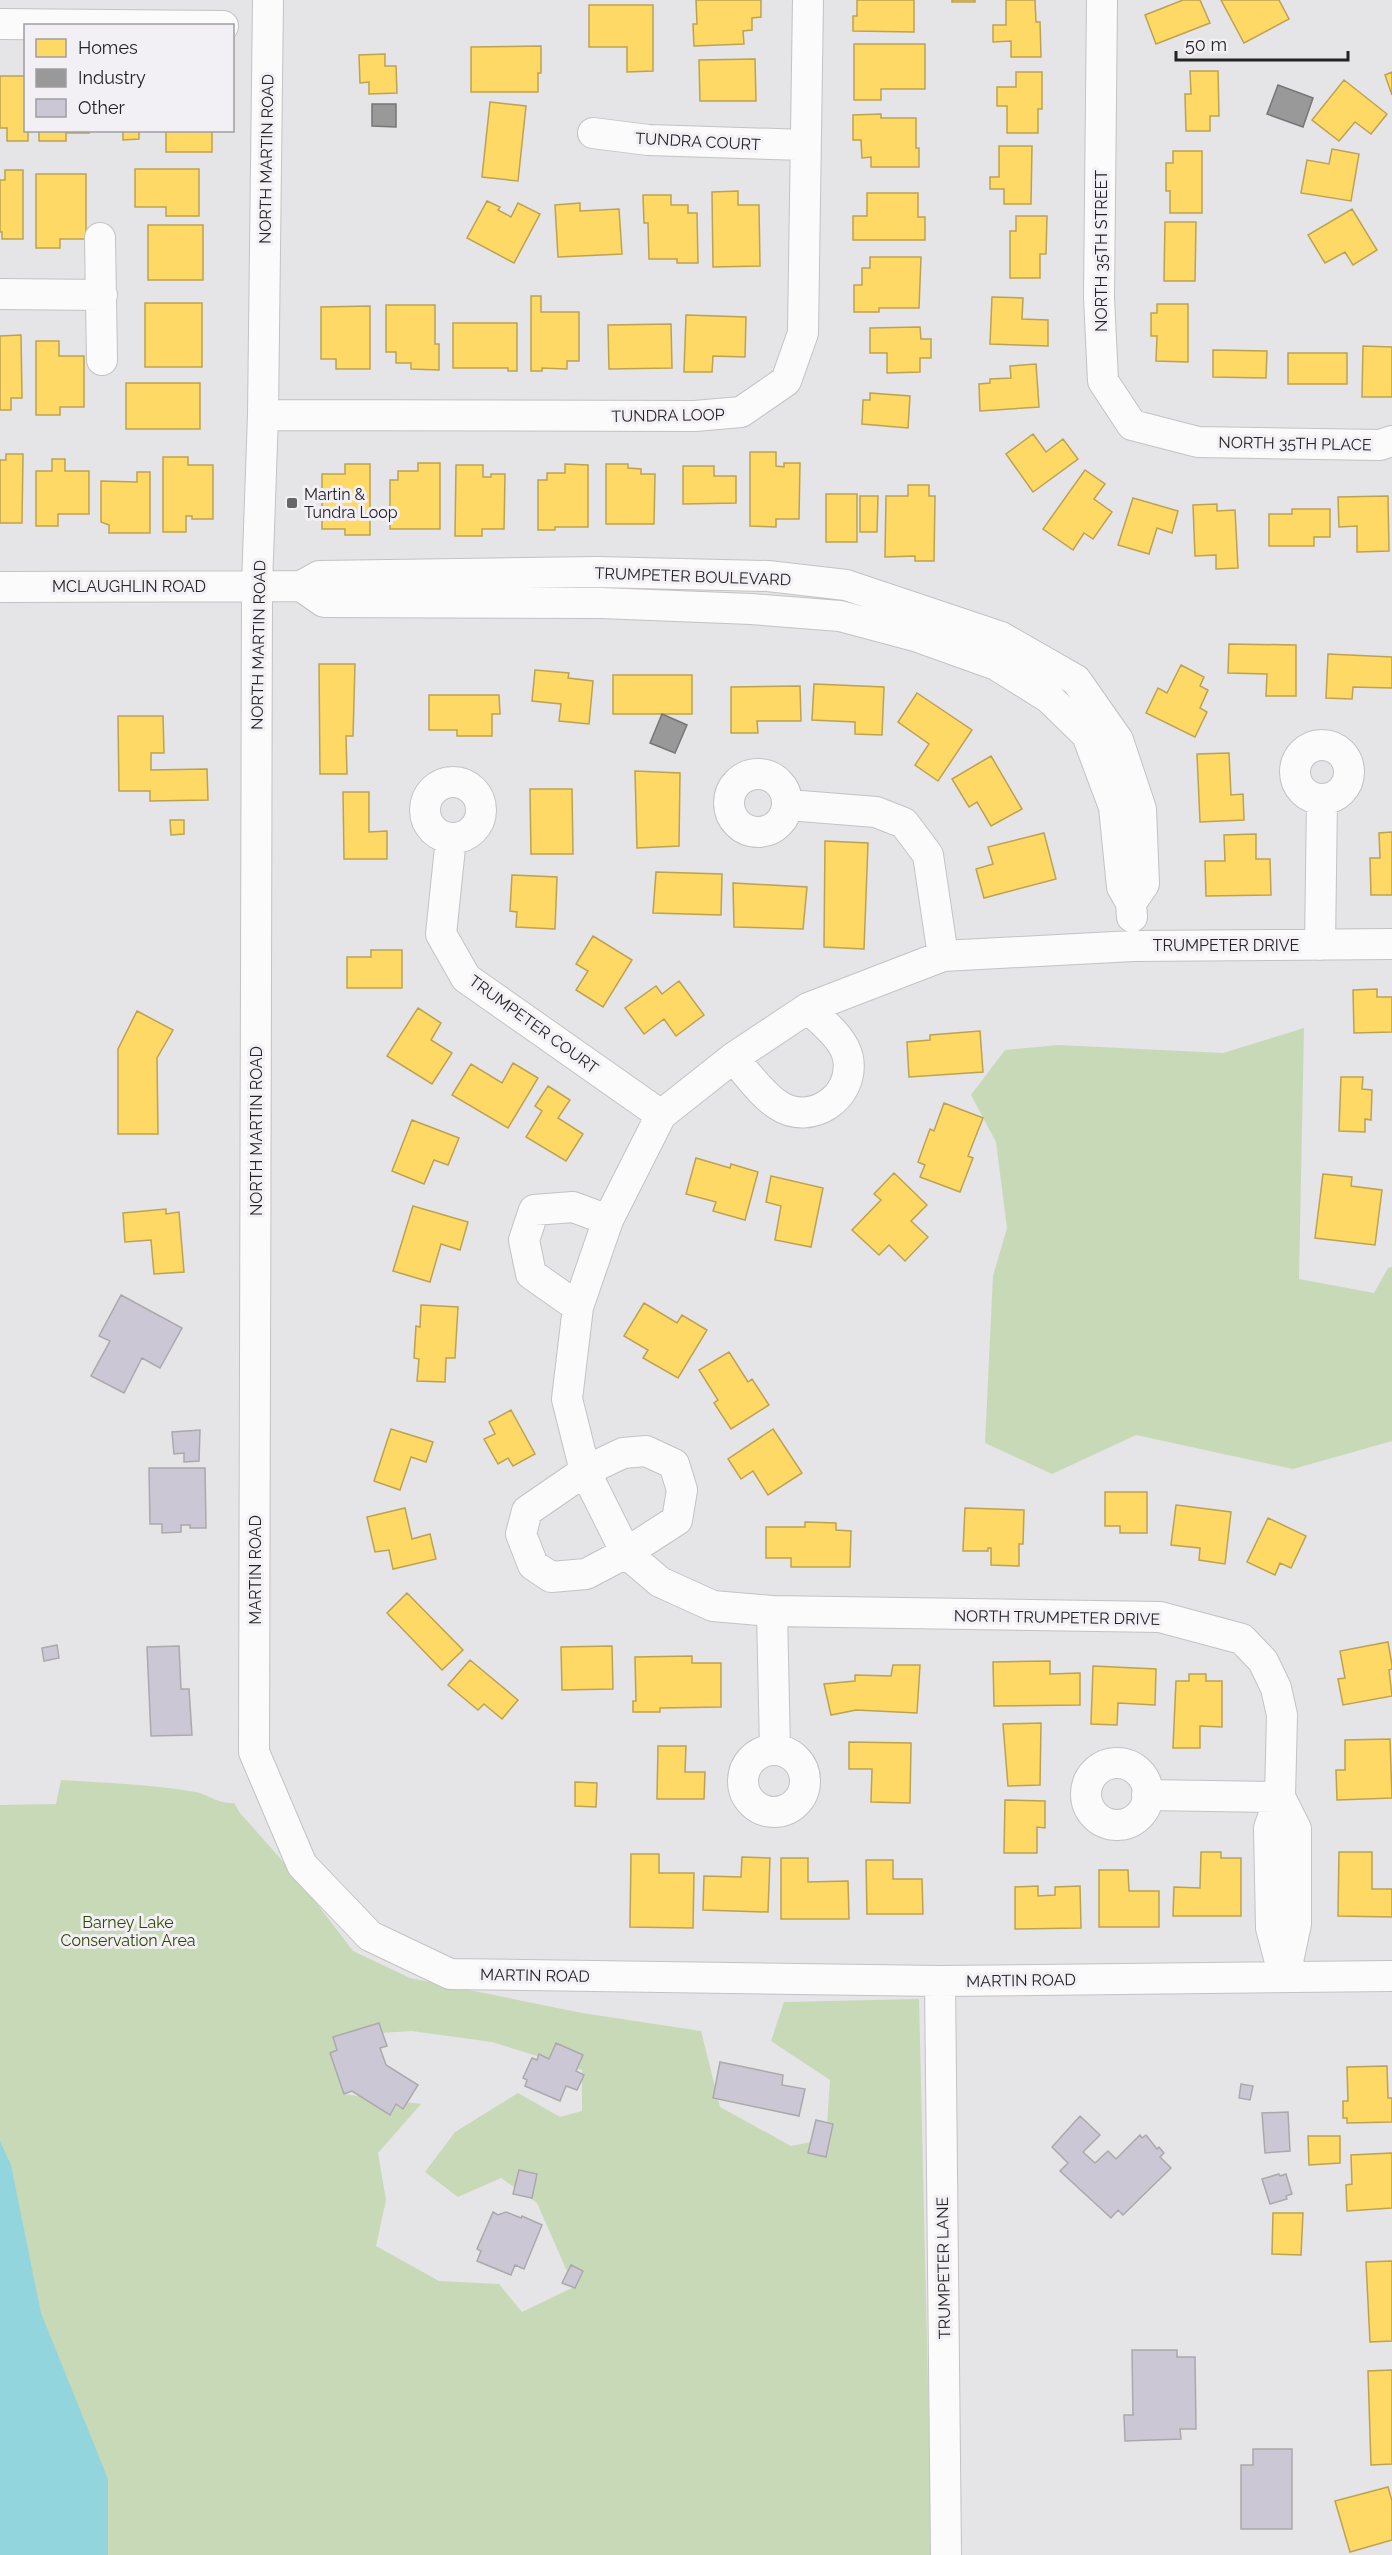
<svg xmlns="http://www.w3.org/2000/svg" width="1392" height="2555" viewBox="0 0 1392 2555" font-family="Raleway,sans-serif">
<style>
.green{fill:#c8d9b8;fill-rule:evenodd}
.water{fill:#92d5dc}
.homes{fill:#ffd966;stroke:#bda252;stroke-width:1.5}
.industry{fill:#999;stroke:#767676;stroke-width:1.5}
.building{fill:#ccc7d5;stroke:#aaa9ab;stroke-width:1.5}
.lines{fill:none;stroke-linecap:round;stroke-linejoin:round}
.minor-casing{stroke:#c3c2c4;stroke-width:32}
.minor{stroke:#fbfbfb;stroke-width:30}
.poi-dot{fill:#676769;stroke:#f2f0f5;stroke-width:2}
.labels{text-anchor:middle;stroke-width:6;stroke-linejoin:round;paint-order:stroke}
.street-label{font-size:16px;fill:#232325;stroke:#f2f0f5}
.poi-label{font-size:16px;fill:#232325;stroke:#f2f0f5;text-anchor:start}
.park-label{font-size:16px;fill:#2d4700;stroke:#f2f0f5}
</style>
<rect width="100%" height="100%" fill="#e5e4e6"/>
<path class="green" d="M1304 1028 1299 1279 1374 1293 1388 1268 1392 1267V1441L1293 1469 1136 1435 1052 1474 985 1443 993 1276 1007 1228 996 1142 971 1095 1005 1050 1058 1045 1223 1053Z
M61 1780C105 1783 151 1784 195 1792 211 1795 214 1803 234 1803L240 1813 295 1875 353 1951 410 1978 582 2013 701 2031 720 2107 791 2146 826 2139 830 2080 771 2041 784 2002 919 1999 932 2555H0V1805L56 1804ZM412 2031 492 2042 582 2070V2111L560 2117 518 2093 455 2132 425 2172 458 2197 501 2178 537 2203 574 2287 522 2312 499 2284 439 2281 376 2246 386 2200 378 2153 421 2104 343 2094 347 2035Z"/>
<path class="water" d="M0 2141 11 2165 41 2313 108 2479V2555H0Z"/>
<path class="homes" d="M696 0H761V17L752 18V30L743 31 744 44 694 46 693 24H697Z
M857 0H914V32L853 31V16H857Z
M952 0H975V2H952Z
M1006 0H1035L1036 22H1040L1041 57H1011V41L993 42V25H1006Z
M1183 0H1200L1210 23 1156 44 1145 15Z
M1221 0H1279L1289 19 1244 43Z
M589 5H653V71L627 72V47H589Z
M854 44H925V89H881V100H854Z
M541 46V73H538V92H471V47Z
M385 54V66H396L397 93 369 94V82L360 83 359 55Z
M755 59 756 101H700L699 60Z
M1190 71H1218L1219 116H1210V131H1186L1185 94H1191Z
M1016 72H1042V109H1038V133H1007V106H997V87H1016Z
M1392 72V95L1385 75Z
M0 76H26V130H28V141H7V128H0Z
M1344 80 1387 114 1371 134 1355 122 1339 141 1312 120Z
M490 102 526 106 518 181 482 177Z
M881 114V118H916V148H919V167H871V157L862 158 861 140H853V115Z
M39 130H89V133H66V141H39Z
M123 130H139V139L123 140Z
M166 130H212V152H166Z
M999 146H1032L1031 204H1004V189H990V177H999Z
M1332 149 1359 154 1351 201 1301 193 1307 160 1329 164Z
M1173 151H1202V213H1170V191H1166V163H1173Z
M135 169H199V216H166V207H135Z
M5 170H23V239H2V232H0V180H5Z
M36 174H86V239H60V248H36Z
M738 191V205H759L760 266 713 267 712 192Z
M867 193H918V217H925V240H853V216H867Z
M643 195H671V205H688V213H697L698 263H677V259H649L648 223H644Z
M487 201 500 207 498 210 511 217 518 203 540 214 514 263 467 238Z
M580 203V211L619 209 622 254 558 257 555 205Z
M1352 209 1377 250 1353 265 1345 252 1325 263 1308 235Z
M1016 216H1047L1046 254H1040V278H1010V231H1016Z
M1165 222H1196L1195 281H1164Z
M148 225H203V280H148Z
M870 257H921L919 308H879V312H854V285H862V268H870Z
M531 296H541V312H579V361H567V369L542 368V371H531Z
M992 297 1023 298 1022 319 1048 320V346L990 344Z
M145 303H202V367H145Z
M1157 304H1188V362L1156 361 1157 336H1151V313H1157Z
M386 305H435V344H439V370L411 369V363H396V352H386Z
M370 306V369H336V359H321V307Z
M686 315 746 317 745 357 713 356 712 372H684Z
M453 323H517V371H508V368H453Z
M671 324 672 368 609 369 608 325Z
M920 327 921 339H931V358H920V372L887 373V353H870V328Z
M21 335 22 398H11V410H0V336Z
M36 341H59V356H84V407H60V415H36Z
M1363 346 1392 347V397H1362Z
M1213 350 1267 351 1266 378 1213 377Z
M1288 353H1347V384H1288Z
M1036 364 1039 407 980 411 979 384 990 383V379L1011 378 1010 366Z
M126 383H200V429H126Z
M870 393 910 396 908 428 862 424 863 400H870Z
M1033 434 1046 452 1063 439 1078 459 1033 492 1006 454Z
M750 452H776V466L784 467V463H800L799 519H776V527L750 526Z
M6 454H23L22 523H0V460H6Z
M163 457H188V465H213V519H192V516H186V532H163Z
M52 459H65V471H89V514H58V526H36V471H52Z
M418 463H440V529H390V480H398V471H418Z
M345 464H370V535H345V529H322V474H345Z
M565 464 588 465V527H555V530H538V480H547V473H565Z
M606 464H628V468L641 469V474H655L654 524H606Z
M456 465H483V477H491V474H505L504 529H482V536H455Z
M683 466H714V476H736V503L683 504Z
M1085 470 1105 484 1094 499 1112 512 1093 539 1084 533 1073 550 1043 529Z
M137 472H150V533H109V525L101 522V481L137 482Z
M908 485H929V496H935L934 561H915V556L885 557 886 496H908Z
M826 494H857V542H826Z
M860 496H878L877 532H860Z
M1388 496 1389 551 1357 552V526L1339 527 1338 497Z
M1133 498 1178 511 1172 533 1157 528 1149 554 1118 545Z
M1217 504V511L1235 510 1238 568 1216 569V555L1195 556 1193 505Z
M1292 509H1330V537H1314V546H1269V514H1292Z
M1229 644 1296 645V696H1266L1267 674 1228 673Z
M1328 654 1392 657V688L1353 687 1352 699 1326 698Z
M319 664H355L353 736H346L347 774H320Z
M1181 665 1204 677 1200 686 1208 690 1200 708 1207 712 1195 737 1146 713 1158 688 1167 693Z
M535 670 569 673 568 678 593 681 589 724 559 721 561 704 532 701Z
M613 675H692V714H613Z
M814 684 884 687 882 735 855 734V722L812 720Z
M800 686 801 721H757L758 733H731V687Z
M917 693 972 730 938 781 915 765 929 744 898 722Z
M429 695H499L500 714H492V736H457V730H429Z
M118 716H163L164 753H151V770L207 769 208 800 150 801V791H119Z
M1229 753 1231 795 1243 794 1244 820 1200 822 1197 754Z
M991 756 1022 809 991 826 977 802 969 807 952 779Z
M635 771 680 773 679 846 637 848Z
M530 789H572L573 854H531Z
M343 792H369V832L387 831V859H344Z
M170 820H184V834L171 835Z
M1392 832V895H1371L1370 858H1380L1379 833Z
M1044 833 1056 879 984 898 976 869 993 864 988 847Z
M1256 834V859H1270L1271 895 1206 896 1205 861H1225L1224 835Z
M825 841 868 843 864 949 824 947Z
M656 872 722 874 721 915 653 913Z
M512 875 557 877 555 929 516 927 517 912 510 911Z
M733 883 807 887 803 929 734 927Z
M593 936 632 960 603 1007 576 990 588 971 576 964Z
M371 950H402V988H347V957H371Z
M679 981 704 1015 676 1036 664 1019 644 1034 625 1008 656 986 662 994Z
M1377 989V997H1392V1032L1354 1033 1353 990Z
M418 1008 441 1023 431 1040 452 1053 432 1084 387 1056Z
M137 1011 173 1030 157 1058 158 1134H118V1049Z
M980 1031 983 1072 909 1077 907 1042 930 1040V1035Z
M513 1063 538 1078 508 1128 452 1095 471 1064 502 1083Z
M1341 1077H1363L1362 1089 1372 1090 1371 1120 1365 1119V1132L1339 1131Z
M548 1086 570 1100 558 1118 583 1134 566 1161 526 1137 542 1111 535 1106Z
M944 1103 983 1118 968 1156 973 1158 960 1192 920 1177 925 1165 918 1162 930 1129 934 1131Z
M412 1120 459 1138 448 1165 434 1160 424 1184 392 1171Z
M696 1158 730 1168 731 1164 758 1172 745 1220 713 1211 716 1202 686 1194Z
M894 1173 927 1205 911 1221 928 1237 905 1261 889 1245 879 1255 852 1230 881 1200 874 1194Z
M1323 1174 1352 1177 1351 1186 1382 1190 1375 1245 1315 1238Z
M771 1176 823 1188 811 1247 775 1240 781 1206 766 1202Z
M413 1206 468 1222 460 1250 441 1244 430 1282 393 1271Z
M166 1209V1214L179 1212 184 1272 154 1274 151 1240 125 1242 123 1213Z
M644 1303 677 1323 682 1315 707 1330 678 1378 643 1358 648 1350 624 1336Z
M421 1305 458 1307 455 1358H446L445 1382 417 1381 419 1359 414 1358 416 1326 420 1327Z
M729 1352 748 1382 752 1379 769 1405 731 1429 714 1403 718 1400 699 1370Z
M511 1410 535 1454 513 1466 508 1458 498 1464 484 1439 495 1434 489 1422Z
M391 1429 433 1442 426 1462 411 1457 400 1490 374 1481Z
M773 1429 802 1473 768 1495 753 1471 741 1479 728 1459Z
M1105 1492H1147V1533H1120V1526H1105Z
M1176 1505 1231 1512 1225 1564 1199 1560 1200 1548 1171 1545Z
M405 1508 412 1539 430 1534 436 1559 393 1569 389 1550 375 1552 367 1517Z
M965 1508 1024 1510 1023 1544H1019V1566L991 1565V1548H988V1551H963Z
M1268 1518 1306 1536 1291 1568 1280 1563 1275 1575 1247 1562Z
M805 1522 836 1523V1530L851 1531 850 1567H791V1558H766V1527H805Z
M407 1593 463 1650 442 1670 387 1613Z
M1388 1642 1392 1665V1669L1389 1670 1392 1696 1343 1705 1338 1679 1345 1678 1340 1651Z
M612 1646 613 1689 562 1690 561 1647Z
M692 1656V1663H721V1707L660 1708V1712H633V1701H636L635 1657Z
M470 1660 518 1700 502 1719 484 1704 478 1710 448 1685Z
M1050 1661V1674L1080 1673V1705L994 1706 993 1662Z
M893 1665H920L917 1713 856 1710 831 1715 824 1684 855 1681V1675L891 1676Z
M1093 1666 1156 1669 1155 1705 1118 1703 1117 1725 1091 1724Z
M1189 1674H1206V1681H1222V1727L1200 1726V1748H1173L1176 1681H1189Z
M1041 1723 1040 1785 1008 1786 1003 1724Z
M1390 1739 1392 1798 1337 1800 1336 1770H1345V1740Z
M849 1742 911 1743 910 1803 871 1802 872 1769H849Z
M658 1746H686L685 1772H705L704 1799H657Z
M575 1782 597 1783 596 1807 575 1806Z
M1005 1800 1045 1801V1828L1037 1827V1853H1004Z
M1201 1852H1221V1858H1241V1916H1173L1174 1887 1200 1888Z
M1339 1852H1372V1889H1392V1917L1338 1916Z
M631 1854H659V1873H694L693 1928 630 1927Z
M742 1857 770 1858 768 1912 703 1910 704 1876 741 1877Z
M781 1858H808V1882L848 1881 849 1919H781Z
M866 1860H893V1879H922L923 1914H867Z
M1099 1870H1128L1129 1891H1159V1927H1099Z
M1038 1886V1896L1055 1895V1887L1080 1886 1081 1928 1015 1929V1887Z
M1387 2066 1388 2098H1392V2122L1347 2123V2118H1343V2101H1348L1347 2067Z
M1308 2136H1340V2163L1309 2165Z
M1392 2153V2208L1347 2211 1346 2185 1352 2184 1351 2155Z
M1273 2213H1303L1301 2255 1272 2254Z
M1392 2261V2341L1370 2342 1366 2262Z
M1392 2370V2464L1371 2465 1368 2371Z
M1388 2487 1392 2501V2540L1350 2552 1335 2501Z"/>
<path class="industry" d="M1278 85 1313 98 1303 127 1267 114Z
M372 104H396V127L372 126Z
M662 714 687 725 675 753 650 743Z"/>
<path class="building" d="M121 1295 182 1328 160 1368 142 1358 124 1393 91 1376 110 1341 99 1336Z
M200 1430 199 1461 184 1462V1453L174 1454 172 1432Z
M149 1468H205L206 1528H190V1525H181V1532L162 1533V1524H150Z
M57 1645 59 1658 44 1661 42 1648Z
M179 1646 181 1689H189L192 1735 151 1736 147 1647Z
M379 2023 387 2046 380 2048 386 2065 418 2085 403 2109 396 2104 390 2115 352 2091 344 2094 330 2053 337 2050 333 2037Z
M556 2043 583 2055 576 2071 584 2075 577 2090 566 2086 560 2101 525 2086 527 2080 523 2078 532 2058 537 2060 539 2054 549 2059Z
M720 2062 783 2075 782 2085 805 2089 799 2116 713 2098Z
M1241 2084 1253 2086 1250 2100 1239 2098Z
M1288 2112 1290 2151 1265 2153 1262 2113Z
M1080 2116 1100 2135 1083 2152 1095 2163 1108 2151 1116 2159 1140 2135 1142 2138 1146 2135 1157 2149 1159 2147 1164 2153 1160 2157 1171 2168 1123 2215 1118 2210 1111 2218 1060 2171 1068 2163 1052 2147Z
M816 2120 833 2124 826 2157 808 2153Z
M519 2170 537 2174 532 2198 513 2194Z
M1279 2174 1280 2176 1286 2174 1292 2194 1286 2196 1287 2199 1270 2204 1262 2179Z
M493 2212 498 2215 506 2212 521 2218 522 2216 542 2225 524 2269 515 2265 511 2275 477 2261 481 2251 477 2249Z
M571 2265 583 2271 575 2288 562 2283Z
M1132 2350H1177V2357H1195L1196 2429H1180L1181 2439 1125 2441 1124 2415H1133Z
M1253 2449H1292V2529H1241V2465H1253Z"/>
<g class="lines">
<g class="minor-casing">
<path id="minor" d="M268 0 263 415 257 585 254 1752 302 1865 370 1936 450 1974 940 1981 1392 1976
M1102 0 1099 297 1103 381 1132 425 1198 442 1380 445 1392 441
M0 24 223 26
M593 133 648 140 805 145
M100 238 102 360
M0 294 102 295
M263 415 695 416 741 412 786 381 803 333 808 0
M301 586 324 602 601 603 751 609 840 616 915 636 996 665 1049 698 1087 735 1114 807 1122 887 1131 903 1132 917
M0 587 301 586 319 576 597 572 768 576 846 585 1001 637 1076 680 1118 740 1141 809 1144 884 1131 903
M1295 772a27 27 0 1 1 54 0a27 27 0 1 1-54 0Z
M729 803a29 29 0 1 1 58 0a29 29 0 1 1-58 0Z
M425 810a28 28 0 1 1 56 0a28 28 0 1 1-56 0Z
M788 805 876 812 904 823 928 855 943 956
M451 838 441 934 466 978 661 1115
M1320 945 1322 800
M733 1058C747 1073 761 1094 778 1105 811 1127 855 1097 848 1058 844 1038 822 1022 808 1008
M578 1307 531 1274 524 1240 534 1210 573 1207 608 1220
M646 1451 674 1464 682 1490 677 1520 626 1553 586 1574 551 1577 533 1565 521 1534 527 1511 585 1471 623 1453Z
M772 1611 775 1750
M743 1781a31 31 0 1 1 62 0a31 31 0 1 1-62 0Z
M1086 1794a31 31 0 1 1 62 0a31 31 0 1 1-62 0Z
M1147 1795 1280 1797
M1280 1797 1296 1829V1924L1286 1971
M1284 1977 1271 1928 1269 1828 1280 1797 1282 1715 1276 1688 1263 1661 1242 1639 1160 1617 772 1611 713 1606 660 1582 626 1553 585 1471 567 1399 578 1307 608 1220 661 1115 733 1058 808 1008 943 956 1133 946 1392 944
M940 1981 946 2555"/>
</g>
<use href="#minor" class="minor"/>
</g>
<rect class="poi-dot" x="286" y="497" width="12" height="12" rx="3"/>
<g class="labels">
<g class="street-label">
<text transform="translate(698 141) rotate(3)" y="6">TUNDRA COURT</text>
<text transform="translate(266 159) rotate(-89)" y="6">NORTH MARTIN ROAD</text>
<text transform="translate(1101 251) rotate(-90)" y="6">NORTH 35TH STREET</text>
<text transform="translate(668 415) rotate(-1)" y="6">TUNDRA LOOP</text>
<text transform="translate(1295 443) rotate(1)" y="6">NORTH 35TH PLACE</text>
<text transform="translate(693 576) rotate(2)" y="6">TRUMPETER BOULEVARD</text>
<text x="129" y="592">MCLAUGHLIN ROAD</text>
<text transform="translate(258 645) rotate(-89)" y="6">NORTH MARTIN ROAD</text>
<text x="1226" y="951">TRUMPETER DRIVE</text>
<text transform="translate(534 1024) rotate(36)" y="6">TRUMPETER COURT</text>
<text transform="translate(256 1131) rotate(-90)" y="6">NORTH MARTIN ROAD</text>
<text transform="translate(255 1570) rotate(-90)" y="6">MARTIN ROAD</text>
<text transform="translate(1057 1617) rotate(1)" y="6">NORTH TRUMPETER DRIVE</text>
<text transform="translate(535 1975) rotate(1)" y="6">MARTIN ROAD</text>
<text transform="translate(1021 1980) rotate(-1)" y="6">MARTIN ROAD</text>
<text transform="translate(943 2268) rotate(-91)" y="6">TRUMPETER LANE</text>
</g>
<g class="poi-label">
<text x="304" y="500">Martin &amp;<tspan x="304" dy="18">Tundra Loop</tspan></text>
</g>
<g class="park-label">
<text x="128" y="1928">Barney Lake<tspan x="128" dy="18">Conservation Area</tspan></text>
</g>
</g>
<rect x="24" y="24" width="210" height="108" fill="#f2f0f5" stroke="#9f9ea2" stroke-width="1.5"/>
<rect x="36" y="39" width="30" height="18" fill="#ffd966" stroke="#9f9ea2" stroke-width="1.5"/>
<text x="78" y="54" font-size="18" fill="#232325">Homes</text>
<rect x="36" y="69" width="30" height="18" fill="#999999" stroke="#9f9ea2" stroke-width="1.5"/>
<text x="78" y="84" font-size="18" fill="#232325">Industry</text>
<rect x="36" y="99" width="30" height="18" fill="#ccc7d5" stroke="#9f9ea2" stroke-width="1.5"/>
<text x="78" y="114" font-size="18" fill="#232325">Other</text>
<path d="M1176 51v9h172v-9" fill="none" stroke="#232325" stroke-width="3"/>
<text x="1185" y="51" font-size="18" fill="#232325" stroke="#f2f0f5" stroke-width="4.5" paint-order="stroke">50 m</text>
</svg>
